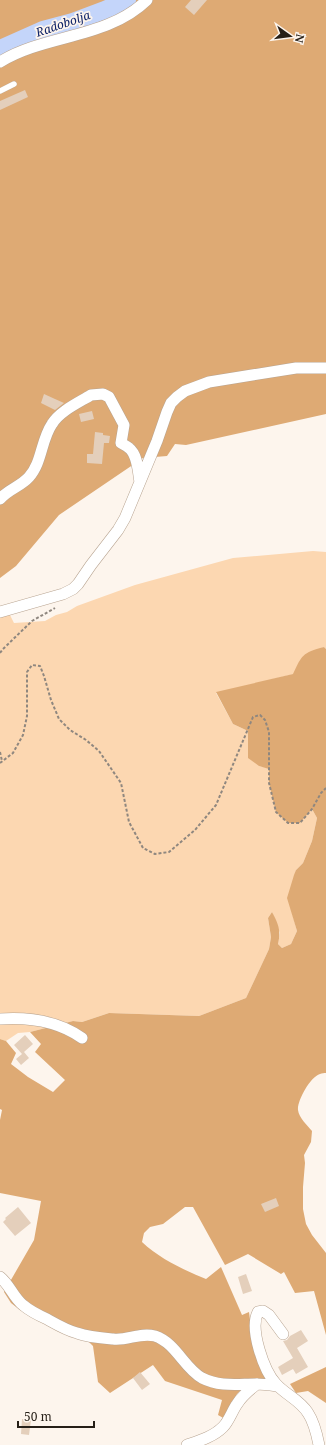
<svg xmlns="http://www.w3.org/2000/svg" width="326" height="1445" viewBox="0 0 326 1445" font-family="'Noto Serif',serif">
<style>
.green{fill:#fcd7b1}
.forest{fill:#deaa74}
.lines{fill:none;stroke-linecap:round;stroke-linejoin:round}
.river{stroke:#c4d5fa;stroke-width:18}
.building{fill:#e4cfbb}
.service-casing{stroke:#b8a491;stroke-width:6}
.minor-casing{stroke:#b8a491;stroke-width:12}
.path{stroke:#8f877f;stroke-width:2;stroke-dasharray:3 2;stroke-linecap:butt}
.service{stroke:#fff;stroke-width:5.5}
.minor{stroke:#fff;stroke-width:11}
.labels{text-anchor:middle;stroke-width:3.5;stroke-linejoin:round;paint-order:stroke}
.water-label{font-size:12px;font-style:italic;fill:#0f2368;stroke:#fdf5ed}
</style>
<rect width="100%" height="100%" fill="#fdf5ed"/>
<path class="green" d="M313 551 326 552V649L324 647 300 660 294 674 216 693 233 724 248 731 259 766 269 768V783L300 823 312 809 317 818 312 841 303 863 296 870 291 909 297 931 291 944 282 948 278 944 280 933 272 912 268 918 271 937 269 949 246 998 199 1016 109 1013 82 1022 73 1021 30 1032 18 1033 6 1041 0 1039V612L7 609 14 623 45 621 56 615 67 612 77 606 135 585 233 558Z"/>
<path class="forest" d="M0 0H326V414L186 445 175 444 167 456 143 458 59 515 16 566 0 578Z
M324 647 326 649V1073C324 1073 322 1073 320 1074 310 1077 297 1101 298 1110 299 1118 307 1125 312 1131L311 1142 304 1155 305 1163 303 1187V1209L306 1224 312 1235 326 1253V1335L314 1291 295 1293 284 1272 281 1274 248 1254 225 1265 193 1207H185L163 1224 150 1227 144 1233 142 1242C160 1259 184 1270 206 1279L221 1267 242 1315 249 1312 252 1336 269 1383H248L237 1394 225 1419 218 1415 222 1400 165 1381 153 1365 110 1393 98 1382 93 1346 83 1336 20 1310 11 1303 4 1292 34 1240 41 1201 0 1193V1120L2 1110 0 1109V1039L6 1041 16 1053 11 1064 28 1077 53 1092 65 1080 35 1052 41 1044 30 1032 73 1021 82 1022 109 1013 199 1016 246 998 269 949 271 937 268 918 272 912C279 925 281 931 278 944L282 948 291 944 297 931 287 898 294 875 296 870 303 863 312 841 317 818 312 809 300 823H288L276 812 269 783V769L259 766 248 758V731L233 724 216 692 293 674C302 655 302 653 324 647Z
M326 1367V1403L308 1391 296 1393 290 1384Z"/>
<g class="lines">
<path class="river" d="M0 49 43 30 73 22 105 10 127 0"/>
</g>
<path class="building" d="M191 0H207L194 15 185 7Z
M25 90 28 97 0 110V101Z
M44 394 55 399 64 403 55 410 41 403Z
M92 411 94 419 81 422 79 414Z
M95 432 103 433V435L110 436 109 443H104L102 464 87 463V454H93Z
M25 1035 33 1044 24 1052 29 1058 21 1065 16 1059 22 1054 14 1045Z
M276 1198 279 1206 265 1212 261 1204Z
M18 1207 31 1223 15 1236 3 1222 6 1219 5 1218Z
M246 1274 252 1291 243 1294 238 1277Z
M301 1330 308 1341 297 1348 308 1367 296 1374 293 1369 282 1375 278 1367 293 1358 283 1341 287 1340 290 1336Z
M140 1372 150 1384 142 1390 133 1378Z
M22 1419 31 1420 29 1435 21 1434Z"/>
<g class="lines">
<g class="service-casing">
<path id="service" d="M0 91 14 84"/>
</g>
<g class="minor-casing">
<path id="minor" d="M0 62C45 34 107 39 147 0
M0 499C10 488 20 487 29 477 42 463 41 440 52 424 60 411 78 403 91 395L103 394 109 397 124 425 121 443C124 445 127 446 129 448 138 455 138 472 140 482
M0 612 63 594 73 589 78 584 91 565 118 530 125 518 157 441 167 412 171 403 177 397 185 391 209 382 296 368H326
M0 1019C29 1017 58 1021 82 1038
M0 1277C10 1285 13 1297 23 1305 30 1311 38 1315 47 1319 56 1324 66 1330 77 1333 88 1337 101 1338 113 1339 127 1341 140 1332 155 1336 176 1343 184 1368 202 1378 220 1387 237 1384 256 1384 263 1384 270 1385 277 1386
M283 1334 269 1315 263 1311 258 1312C249 1329 264 1371 276 1384 286 1395 300 1400 308 1413 314 1422 317 1435 319 1445
M187 1445C199 1441 213 1437 223 1427 229 1421 232 1411 237 1404 242 1396 249 1390 257 1384"/>
</g>
<path class="path" d="M0 653 3 649 32 621 55 608
M0 752 2 761
M0 763 13 753 23 735 27 716V672L32 665 40 666 44 676 51 700 59 719 70 730 86 740 99 751 121 783 129 822 143 848 155 854 169 852 195 830 216 805 253 717 260 715 265 720 269 732V783L276 812 288 823H300L312 809 321 793 326 788"/>
<use href="#service" class="service"/>
<use href="#minor" class="minor"/>
</g>
<g class="labels">
<g class="water-label">
<text transform="translate(63 24) rotate(-19)" y="4">Radobolja</text>
</g>
</g>
<g transform="translate(290 36) rotate(104)" stroke="#fdf5ed" stroke-width="3" paint-order="stroke">
<path d="M0-3L7 15L0 10L-7 15Z" fill="#261f17"/>
<text y="-6" font-size="11" font-weight="bold" text-anchor="middle" fill="#261f17">N</text>
</g>
<path d="M18 1421v6h76v-6" fill="none" stroke="#261f17" stroke-width="2"/>
<text x="24" y="1421" font-size="12" fill="#261f17" stroke="#fdf5ed" stroke-width="3" paint-order="stroke">50 m</text>
</svg>
